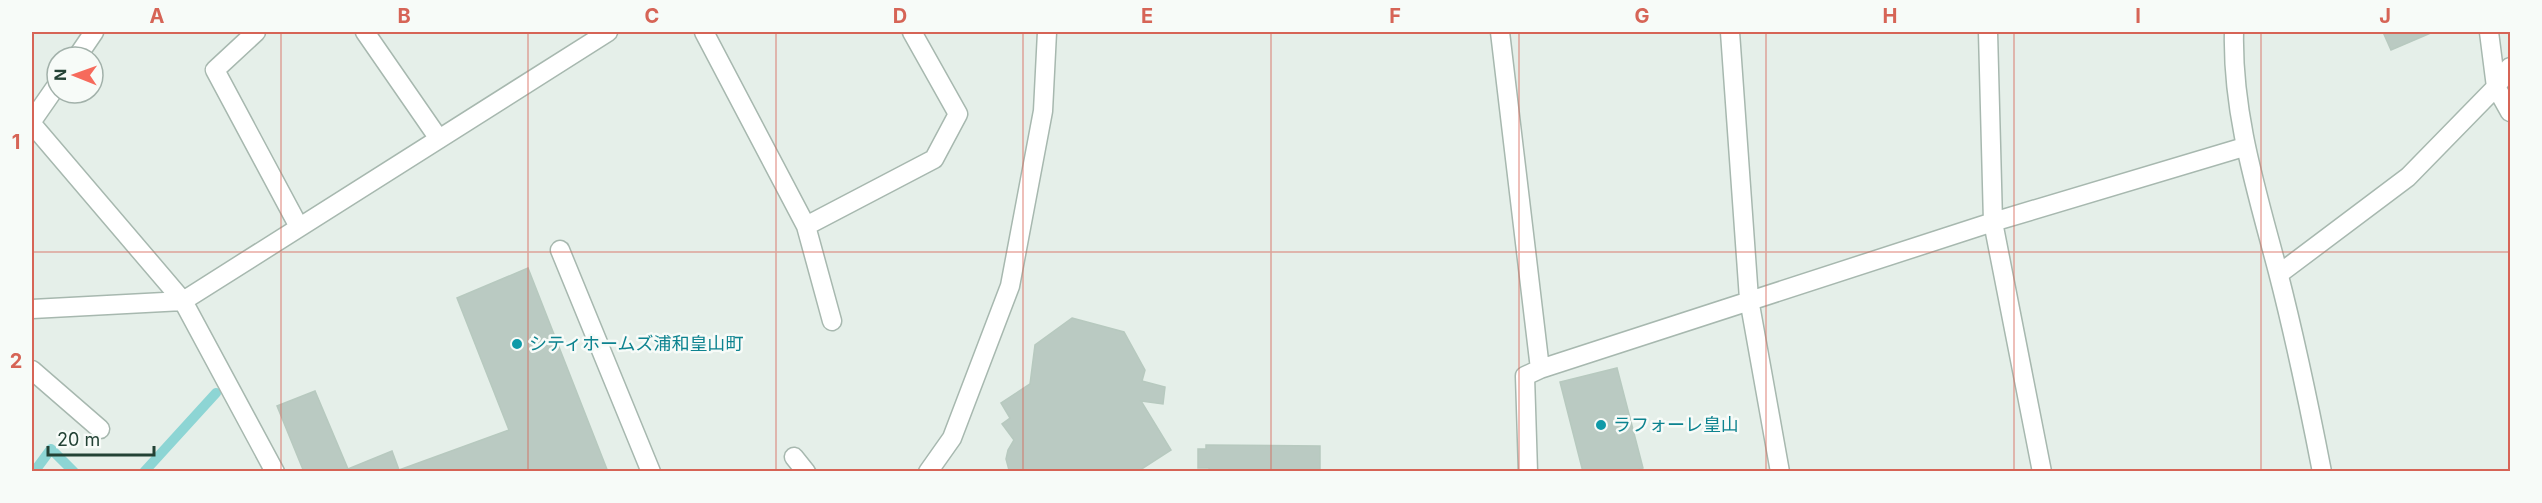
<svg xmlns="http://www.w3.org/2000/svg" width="2542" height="503" viewBox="0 0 2542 503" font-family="Inter,'Noto Sans JP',sans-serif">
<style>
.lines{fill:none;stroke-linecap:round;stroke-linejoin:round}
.stream{stroke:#8dd5d4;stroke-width:10}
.building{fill:#bacac2;stroke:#b7c9bf;stroke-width:1.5}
.minor-casing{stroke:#a7b8af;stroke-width:21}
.minor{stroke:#fff;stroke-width:18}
.grid{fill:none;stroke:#d66456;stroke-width:1.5;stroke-opacity:0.55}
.culture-dot{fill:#0f9aa8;stroke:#f7fbf8;stroke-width:2}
.labels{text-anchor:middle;stroke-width:5;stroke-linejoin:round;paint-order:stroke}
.culture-label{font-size:18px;fill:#0d838f;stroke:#f7fbf8;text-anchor:start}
.neatline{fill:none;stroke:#d66456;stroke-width:2}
.grid-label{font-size:20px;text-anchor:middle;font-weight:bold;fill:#d66456}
</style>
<rect width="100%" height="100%" fill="#e5efe9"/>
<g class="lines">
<path class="stream" d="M34 472 51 449 74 472
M144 472 216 393"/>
</g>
<path class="building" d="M2383 32H2433L2391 50Z
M528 268 608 472H304L277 406 315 391 348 469 392 451 399 470 509 430 457 298Z
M1072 318 1124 332 1145 370 1142 381 1165 387 1163 404 1141 401 1171 450 1137 472H1007L1009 470 1006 459 1008 450 1014 440 1002 424 1010 418 1001 403 1030 384 1035 345Z
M1617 368 1643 468 1631 472H1583L1560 382Z
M1206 445 1320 446V472H1209V468H1198V449H1206Z"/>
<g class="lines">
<g class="minor-casing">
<path id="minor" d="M256 32 215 70 299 227
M365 32 439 139
M704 32 806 226 832 321
M1500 32 1540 369 1525 376 1528 472
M1730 32 1749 299 1780 472
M1988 32 1993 222 2042 472
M2234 32C2232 114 2257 192 2278 272 2295 338 2309 405 2322 472
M2489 32 2496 87 2510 112
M77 57 94 32
M32 121 57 85
M32 124 183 301 275 472
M806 226 934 159 958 114 912 32
M560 250 651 472
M2279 274 2408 177 2496 87 2510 67
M32 309 183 301 608 32
M1540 369 1993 222 2244 147
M32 370 100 429
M794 457 806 472
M928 472 952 438 1010 286 1043 111 1047 32"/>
</g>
<use href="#minor" class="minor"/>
</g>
<path class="grid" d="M281 32V472M528 32V472M776 32V472M1023 32V472M1271 32V472M1519 32V472M1766 32V472M2014 32V472M2261 32V472M32 252H2510"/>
<g class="culture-dot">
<circle cx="517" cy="344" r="6"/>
<circle cx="1601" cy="425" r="6"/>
</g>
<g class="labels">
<g class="culture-label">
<text x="529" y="350">シティホームズ浦和皇山町</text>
<text x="1613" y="431">ラフォーレ皇山</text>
</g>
</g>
<rect width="2542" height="503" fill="none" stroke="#f7fbf8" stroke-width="66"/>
<g transform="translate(75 75) rotate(271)"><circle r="28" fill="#f7fbf8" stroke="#a2b1aa" stroke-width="1.5"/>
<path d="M0-4.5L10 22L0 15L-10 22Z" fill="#f66a5c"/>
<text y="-9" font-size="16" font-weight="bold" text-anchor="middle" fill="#234235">N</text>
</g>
<path d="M48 446v9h106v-9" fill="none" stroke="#234235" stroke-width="3"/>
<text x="57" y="446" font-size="18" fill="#234235" stroke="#f7fbf8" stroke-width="4.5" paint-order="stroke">20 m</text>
<rect x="33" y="33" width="2476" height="437" class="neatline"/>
<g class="grid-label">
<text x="157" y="23">A</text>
<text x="404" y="23">B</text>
<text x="652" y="23">C</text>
<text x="900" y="23">D</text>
<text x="1147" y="23">E</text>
<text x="1395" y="23">F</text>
<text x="1642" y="23">G</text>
<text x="1890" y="23">H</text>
<text x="2138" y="23">I</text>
<text x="2385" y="23">J</text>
<text x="16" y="149">1</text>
<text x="16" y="368">2</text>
</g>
</svg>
